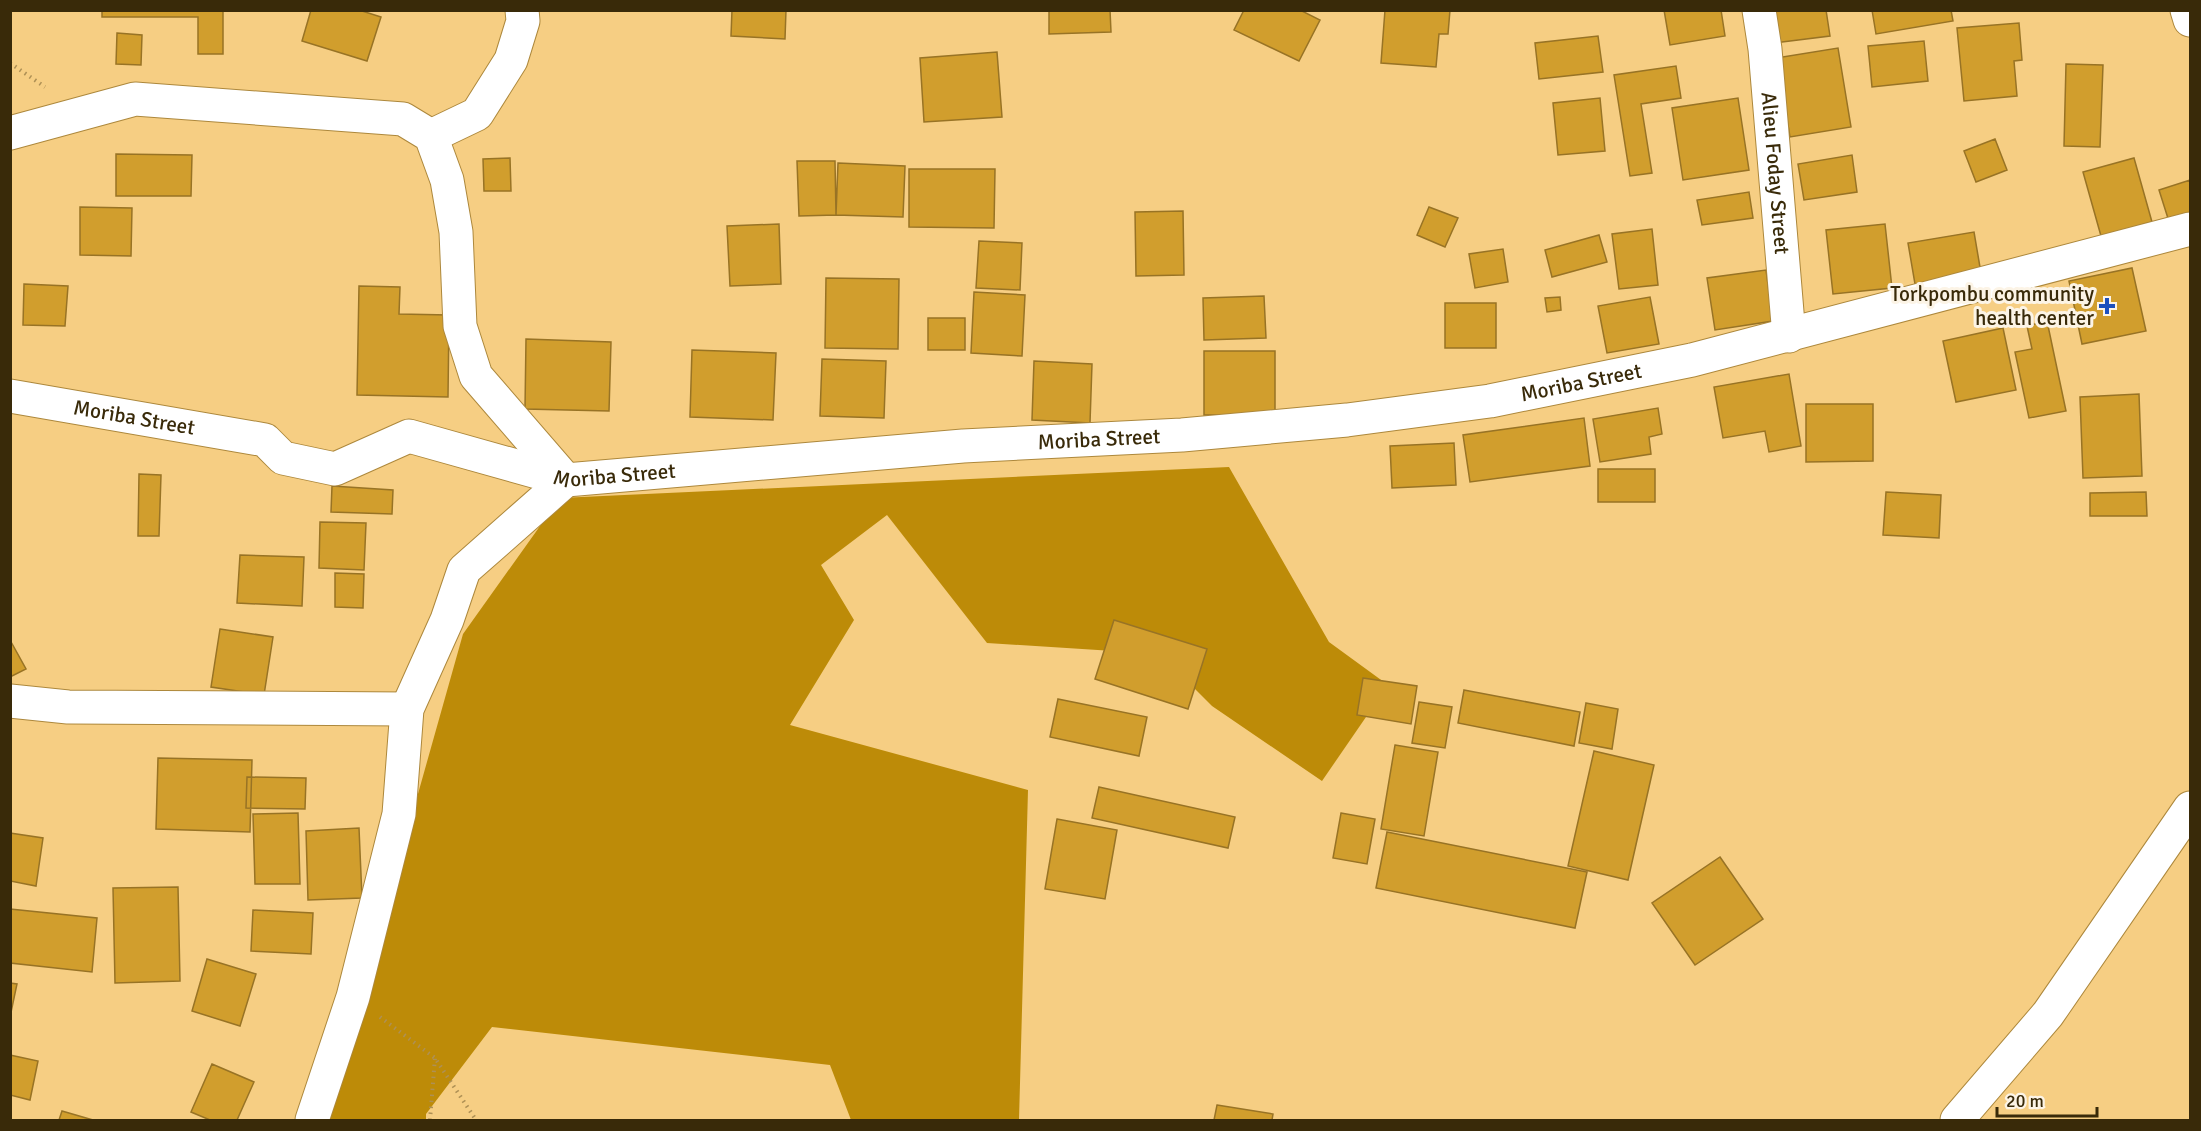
<svg xmlns="http://www.w3.org/2000/svg" width="2201" height="1131" viewBox="0 0 2201 1131" font-family="Signika,sans-serif">
<style>
.forest{fill:#bd8b08}
.building{fill:#d19e2d;stroke:#987325;stroke-width:1.5}
.lines{fill:none;stroke-linecap:round;stroke-linejoin:round}
.street-casing{stroke:#ad883c;stroke-width:35}
.highway-casing{stroke:#ad883c;stroke-width:35}
.path{stroke:#ae9055;stroke-width:4;stroke-dasharray:1.5 4.5;stroke-linecap:butt}
.street{stroke:#fff;stroke-width:33}
.highway{stroke:#fff;stroke-width:33}
.poi-dot{fill:#1c50bd;stroke:#fcf4e6;stroke-width:2}
.labels{text-anchor:middle;stroke-width:6;stroke-linejoin:round;paint-order:stroke}
.street-label{font-size:21px;fill:#392a09;stroke:#fcf4e6}
.poi-label{font-size:21px;fill:#392a09;stroke:#fcf4e6;text-anchor:end}
</style>
<rect width="100%" height="100%" fill="#f6ce83"/>
<path class="forest" d="M1229 467 1329 642 1388 685 1322 781 1212 706 1160 654 987 643 887 515 821 565 854 620 790 725 1028 790 1019 1120H851L830 1065 492 1027 426 1114V1120H322L376 943 463 634 560 498Z"/>
<path class="building" d="M102 10H223V54H198V17H102Z
M311 10H359L381 17 367 61 302 41Z
M732 10H786L785 39 731 36Z
M1049 10H1110L1111 32 1049 34Z
M1244 10H1300L1320 20 1299 61 1234 30Z
M1385 10H1450L1448 34H1439L1436 67 1381 63Z
M1664 10H1721L1725 36 1670 45Z
M1771 10H1826L1830 36 1775 43Z
M1872 10H1951L1953 21 1876 34Z
M2019 23 2022 60 2014 61 2017 96 1964 101 1957 28Z
M117 33 142 35 141 65 116 64Z
M1598 36 1603 72 1539 79 1535 43Z
M1924 41 1928 81 1872 87 1868 46Z
M1838 48 1851 127 1790 137 1777 58Z
M997 52 1002 117 924 122 920 58Z
M2066 64 2103 65 2100 147 2064 146Z
M1676 66 1681 98 1641 104 1652 173 1630 176 1614 75Z
M1600 98 1605 151 1558 155 1553 103Z
M1738 98 1749 170 1683 180 1672 108Z
M1995 139 2007 170 1976 182 1964 151Z
M116 154 192 155 191 196H116Z
M1852 155 1857 192 1804 200 1798 164Z
M510 158 511 191H484L483 159Z
M2134 158 2152 222 2101 236 2083 172Z
M797 161H835L836 215 799 216Z
M838 163 905 166 903 217 836 215Z
M909 169H995L994 228 909 227Z
M2190 180V225L2172 231 2159 190Z
M1749 192 1753 218 1702 225 1697 200Z
M80 207 132 208 131 256 80 255Z
M1429 207 1458 218 1445 247 1417 235Z
M1183 211 1184 275 1136 276 1135 212Z
M779 224 781 284 730 286 727 226Z
M1885 224 1892 288 1833 294 1826 230Z
M1652 229 1658 285 1619 289 1612 234Z
M1974 232 1982 279 1916 290 1908 243Z
M1599 235 1607 262 1552 277 1545 250Z
M979 241 1022 243 1020 290 976 288Z
M1503 249 1508 282 1475 288 1469 254Z
M2132 268 2146 331 2082 344 2069 281Z
M1766 270 1773 321 1715 330 1707 278Z
M826 278 899 279 898 349 825 348Z
M24 284 68 286 65 326 23 325Z
M359 286 400 287 399 314 449 315 448 397 357 395Z
M974 292 1025 295 1022 356 971 353Z
M1264 296 1266 338 1204 340 1203 298Z
M1560 297 1561 310 1547 312 1545 298Z
M1650 297 1659 344 1607 353 1598 306Z
M1445 303H1496V348H1445Z
M928 318H965V350H928Z
M2047 321 2066 411 2029 418 2015 352 2032 349 2027 326Z
M2003 328 2016 390 1956 402 1943 341Z
M526 339 611 342 609 411 525 409Z
M692 350 776 353 773 420 690 417Z
M1204 351H1275V415H1204Z
M822 359 886 361 884 418 820 416Z
M1034 361 1092 364 1090 423 1032 420Z
M1789 374 1801 446 1769 452 1765 431 1723 438 1714 387Z
M2139 394 2142 476 2083 478 2080 397Z
M1806 404H1873V461L1806 462Z
M1658 408 1662 434 1649 437 1651 454 1600 462 1593 419Z
M1584 418 1590 466 1470 482 1463 435Z
M1454 443 1456 485 1392 488 1390 446Z
M1598 469H1655V502H1598Z
M139 474 161 475 159 536H138Z
M332 486 393 490 392 514 331 512Z
M1886 492 1941 495 1939 538 1883 535Z
M2146 492 2147 516H2090V493Z
M320 522 366 523 364 570 319 568Z
M240 555 304 557 302 606 237 603Z
M335 573 364 574 363 608 335 607Z
M1114 620 1207 649 1188 709 1095 679Z
M220 629 273 637 264 695 211 687Z
M10 640 26 669 10 677Z
M1363 678 1417 686 1411 724 1357 715Z
M1464 690 1580 712 1574 746 1458 723Z
M1058 699 1147 717 1139 756 1050 737Z
M1419 702 1452 707 1445 748 1412 743Z
M1586 703 1618 709 1612 749 1579 743Z
M1395 745 1438 752 1424 836 1381 829Z
M1594 751 1654 765 1628 880 1568 866Z
M158 758 252 760 250 832 156 829Z
M247 777 306 778 305 809 246 808Z
M1099 787 1235 817 1228 848 1092 818Z
M298 813 300 884H255L253 814Z
M1341 813 1375 819 1367 864 1333 858Z
M1057 819 1117 830 1105 899 1045 889Z
M359 828 362 898 308 900 306 831Z
M1387 832 1587 872 1575 928 1376 888Z
M10 833 43 838 36 886 10 881Z
M1720 857 1763 919 1695 965 1652 903Z
M178 887 180 981 115 983 113 888Z
M10 909 97 918 92 972 10 963Z
M253 910 313 913 311 954 251 951Z
M207 959 256 974 240 1026 192 1011Z
M10 983 17 984 10 1017Z
M10 1055 38 1061 30 1100 10 1095Z
M212 1064 254 1082 237 1120H210L191 1112Z
M1217 1105 1273 1114 1272 1120H1214Z
M62 1111 93 1120H59Z"/>
<g class="lines">
<g class="street-casing">
<g id="street">
<path id="s1" d="M1759 10 1765 49 1789 336"/>
<path d="M10 133 135 99 403 119 431 136 447 180 456 232 460 326 476 376 566 480"/>
<path d="M431 136 477 114 511 60 523 21 522 10"/>
<path id="s2" d="M10 396 265 440 283 458 335 469 409 436 566 480 963 446 1182 435 1347 420 1490 401 1692 360 2190 229"/>
<path d="M10 701 68 707 407 709"/>
<path d="M312 1120 353 997 399 814 407 709 447 620 464 570 566 480"/>
<path d="M1957 1120 2048 1014 2190 808"/>
</g>
</g>
<g class="highway-casing">
<path id="highway" d="M2187 10 2190 20"/>
</g>
<path class="path" d="M10 63 45 87
M380 1017 435 1058 476 1120
M430 1120 435 1058"/>
<use href="#street" class="street"/>
<use href="#highway" class="highway"/>
</g>
<path class="poi-dot" d="M2104 297h6v6h6v6h-6v6h-6v-6h-6v-6h6z"/>
<g class="labels">
<g class="street-label">
<text dy="7" stroke="none"><textPath href="#s1" startOffset="164">Alieu Foday Street</textPath></text>
<text dy="7" stroke="none"><textPath href="#s2" startOffset="1602">Moriba Street</textPath></text>
<text dy="7" stroke="none"><textPath href="#s2" startOffset="126">Moriba Street</textPath></text>
<text dy="7" stroke="none"><textPath href="#s2" startOffset="1116">Moriba Street</textPath></text>
<text dy="7" stroke="none"><textPath href="#s2" startOffset="630">Moriba Street</textPath></text>
</g>
<g class="poi-label">
<text x="2094" y="301">Torkpombu community<tspan x="2094" dy="24">health center</tspan></text>
</g>
</g>
<rect width="2201" height="1131" fill="none" stroke="#392a09" stroke-width="24"/>
<path d="M1997 1107v9h100v-9" fill="none" stroke="#392a09" stroke-width="3"/>
<text x="2006" y="1107" font-size="18" fill="#392a09" stroke="#fcf4e6" stroke-width="4.5" paint-order="stroke">20 m</text>
</svg>
